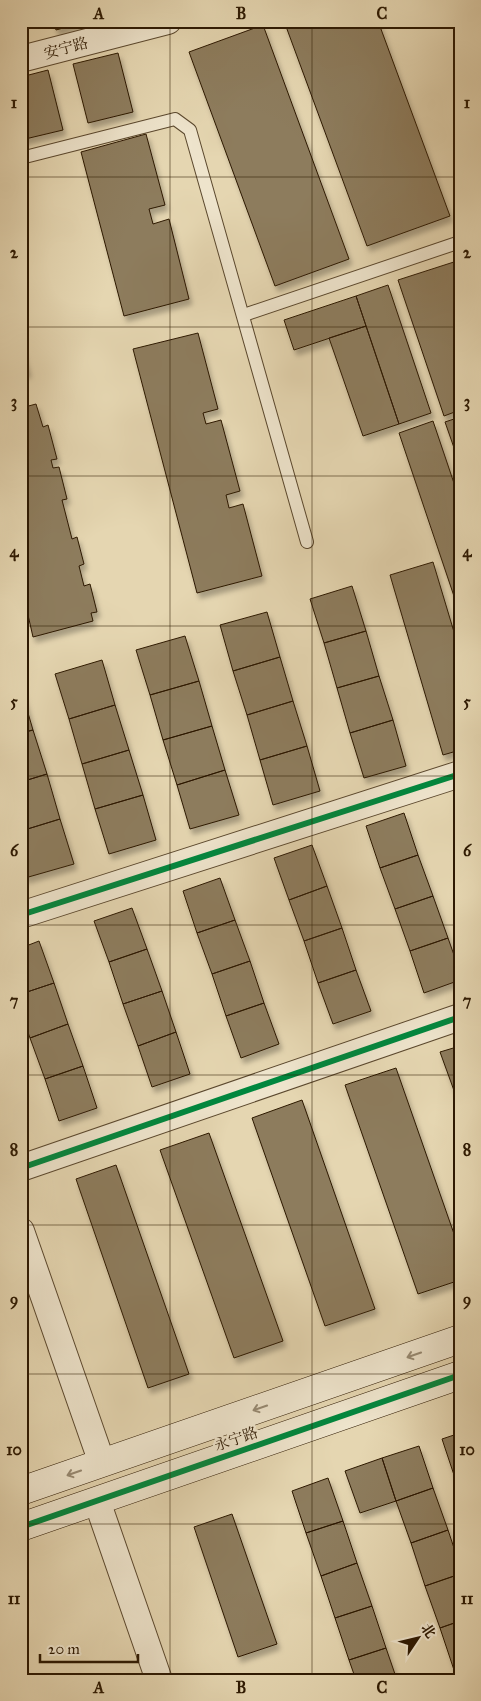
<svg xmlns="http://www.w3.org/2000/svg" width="481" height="1701" viewBox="0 0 481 1701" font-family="'IM FELL Great Primer','Noto Serif SC',serif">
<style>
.building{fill:#8d7b5d;stroke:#2d1902;filter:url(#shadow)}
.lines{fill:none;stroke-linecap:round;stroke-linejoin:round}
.lane-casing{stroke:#5b482e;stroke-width:14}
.street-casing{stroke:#5b482e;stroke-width:28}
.secondary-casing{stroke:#2d1902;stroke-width:29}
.lane{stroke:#eee4cc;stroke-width:12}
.street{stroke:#eee4cc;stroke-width:26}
.secondary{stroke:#eee4cc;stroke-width:28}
.cycleway-casing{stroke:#eee4cc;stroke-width:9}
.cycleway{stroke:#00873e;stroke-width:6}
.oneway{stroke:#978971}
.grid{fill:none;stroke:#2d1902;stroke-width:1;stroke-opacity:0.55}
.labels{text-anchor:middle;stroke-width:4.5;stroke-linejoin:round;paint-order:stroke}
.street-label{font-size:15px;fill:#2d1902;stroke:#eee4cc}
.neatline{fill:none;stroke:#2d1902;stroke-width:2}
.grid-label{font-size:16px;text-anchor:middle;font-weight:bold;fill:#2d1902}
</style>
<defs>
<filter id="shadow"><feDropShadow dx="3" dy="5.5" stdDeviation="2.5" flood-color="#0004"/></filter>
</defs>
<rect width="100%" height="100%" fill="#e5d6b1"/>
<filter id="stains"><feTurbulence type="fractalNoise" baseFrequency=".004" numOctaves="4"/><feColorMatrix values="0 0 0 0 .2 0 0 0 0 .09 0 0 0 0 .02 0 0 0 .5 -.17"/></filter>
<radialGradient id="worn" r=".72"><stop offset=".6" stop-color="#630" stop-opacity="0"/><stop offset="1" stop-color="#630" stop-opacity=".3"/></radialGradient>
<path class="building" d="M53 21H89L56 30Z
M284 21H378L450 216 367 246Z
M263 25 349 259 275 286 189 52Z
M118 53 133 112 88 123 73 64Z
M48 70 63 130 21 140V77Z
M146 134 165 205 149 209 153 224 169 219 189 299 124 316 81 152Z
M460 260V410L444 416 398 280Z
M388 285 431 413 399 424 356 296Z
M356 296 366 326 294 350 284 320Z
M366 326 399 424 363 436 329 338Z
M198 333 218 409 203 413 206 424 221 420 240 491 226 495 229 508 243 504 262 576 197 593 133 349Z
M21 348 28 372 21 373Z
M36 404 43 427 48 425 57 459 51 460 53 468 59 467 67 499 62 500 72 539 77 537 84 564 79 566 84 586 90 584 97 612 91 613 93 621 33 637 28 615 21 617V408Z
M460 417V465L445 422Z
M433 421 460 501V614L399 433Z
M433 562 460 652V750L443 755 390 575Z
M352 586 366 631 324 643 310 599Z
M267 612 280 657 233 671 220 625Z
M366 631 379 676 337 688 324 643Z
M185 636 199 681 150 695 136 650Z
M280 657 293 701 247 715 233 671Z
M102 660 115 705 69 719 55 674Z
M379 676 393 720 350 733 337 688Z
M199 681 212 726 163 740 150 695Z
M21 689 33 730 21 733Z
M293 701 307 746 260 760 247 715Z
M115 705 129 750 82 764 69 719Z
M393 720 406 766 364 778 350 733Z
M212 726 225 770 177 785 163 740Z
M33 730 47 774 21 782V733Z
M307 746 320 791 273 805 260 760Z
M129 750 143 795 95 809 82 764Z
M225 770 239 815 190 829 177 785Z
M47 774 60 819 21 831V782Z
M143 795 156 840 109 854 95 809Z
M404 813 418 855 380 868 366 826Z
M60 819 74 864 25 878 21 866V831Z
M312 845 327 886 289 900 274 858Z
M418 855 433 896 395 909 380 868Z
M220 878 235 920 197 933 183 891Z
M327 886 342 928 304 941 289 900Z
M433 896 448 938 410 951 395 909Z
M132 908 147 949 109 962 94 921Z
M235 920 250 961 212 974 197 933Z
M342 928 356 970 318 983 304 941Z
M448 938 460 972V980L424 993 410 951Z
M39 941 54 983 21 994V948Z
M147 949 162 991 123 1004 109 962Z
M250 961 264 1003 226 1016 212 974Z
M356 970 371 1011 333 1024 318 983Z
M54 983 68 1024 30 1038 21 1013V994Z
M162 991 176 1032 138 1046 123 1004Z
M264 1003 279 1044 241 1058 226 1016Z
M68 1024 83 1066 45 1079 30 1038Z
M176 1032 190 1074 152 1087 138 1046Z
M460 1046V1107L440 1052Z
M83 1066 97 1108 59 1121 45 1079Z
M396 1068 460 1251V1280L418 1294 345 1085Z
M302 1100 375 1309 325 1326 252 1118Z
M209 1133 283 1341 234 1358 160 1150Z
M116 1165 189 1374 148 1388 76 1179Z
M460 1433V1480L456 1481 442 1439Z
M419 1446 433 1488 396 1501 382 1458Z
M382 1458 396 1501 360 1513 345 1471Z
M328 1478 343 1521 306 1533 292 1491Z
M433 1488 448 1530 411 1543 396 1501Z
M232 1514 277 1644 238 1657 194 1527Z
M343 1521 357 1563 321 1576 306 1533Z
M448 1530 460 1566V1574L425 1586 411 1543Z
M357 1563 372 1606 335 1618 321 1576Z
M460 1574V1621L440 1628 425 1586Z
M372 1606 386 1648 349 1660 335 1618Z
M460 1621V1668L454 1670 440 1628Z
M386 1648 397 1680H356L349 1660Z"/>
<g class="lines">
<g class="lane-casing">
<path id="lane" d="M21 158 175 119 190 130 307 542
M244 315 460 242"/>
</g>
<g class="street-casing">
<path id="street" d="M21 59 168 21
M21 915 460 774
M21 1168 460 1017
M21 1231 102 1463
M97 1501 159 1680"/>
</g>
<g class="secondary-casing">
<path id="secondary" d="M21 1491 460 1339
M21 1527 460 1375"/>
</g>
<use href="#lane" class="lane"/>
<use href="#street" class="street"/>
<use href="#secondary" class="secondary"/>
<g class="cycleway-casing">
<path id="cycleway" d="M21 915 460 774
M21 1168 460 1017
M21 1527 460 1375"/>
</g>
<use href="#cycleway" class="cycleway"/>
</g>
<defs><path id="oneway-shaft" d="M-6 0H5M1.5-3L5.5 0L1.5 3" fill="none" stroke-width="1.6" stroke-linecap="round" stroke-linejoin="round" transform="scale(1.25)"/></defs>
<g class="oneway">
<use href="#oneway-shaft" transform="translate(414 1355) rotate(161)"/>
<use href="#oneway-shaft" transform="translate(260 1408) rotate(161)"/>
<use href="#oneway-shaft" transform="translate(74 1473) rotate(161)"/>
</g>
<path class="grid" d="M170 21V1680M312 21V1680M21 177H460M21 327H460M21 476H460M21 626H460M21 776H460M21 925H460M21 1075H460M21 1225H460M21 1374H460M21 1524H460"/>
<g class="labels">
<g class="street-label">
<text transform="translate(66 48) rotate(-15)" y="5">安宁路</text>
<text transform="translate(236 1439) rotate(-19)" y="5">永宁路</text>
</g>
</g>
<rect width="481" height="1701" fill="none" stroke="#e5d6b1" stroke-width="55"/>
<g transform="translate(418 1638) rotate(55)" stroke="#eee4cc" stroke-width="4" paint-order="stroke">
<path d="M0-4L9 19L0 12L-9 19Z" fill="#2d1902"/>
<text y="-8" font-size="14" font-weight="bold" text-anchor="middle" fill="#2d1902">北</text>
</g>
<path d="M40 1654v8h98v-8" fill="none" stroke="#2d1902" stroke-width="2.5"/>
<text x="48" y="1654" font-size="15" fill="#2d1902" stroke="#eee4cc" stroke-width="4" paint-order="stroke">20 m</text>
<rect x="28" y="28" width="426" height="1646" class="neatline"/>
<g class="grid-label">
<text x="99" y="19">A</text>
<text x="241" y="19">B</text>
<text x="382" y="19">C</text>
<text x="14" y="108">1</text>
<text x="467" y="108">1</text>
<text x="14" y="258">2</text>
<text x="467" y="258">2</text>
<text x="14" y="407">3</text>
<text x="467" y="407">3</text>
<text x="14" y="557">4</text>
<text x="467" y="557">4</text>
<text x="14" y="707">5</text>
<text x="467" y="707">5</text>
<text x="14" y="856">6</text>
<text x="467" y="856">6</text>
<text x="14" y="1006">7</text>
<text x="467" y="1006">7</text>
<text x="14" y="1155">8</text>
<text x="467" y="1155">8</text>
<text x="14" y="1305">9</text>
<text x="467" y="1305">9</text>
<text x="14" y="1455">10</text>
<text x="467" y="1455">10</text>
<text x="14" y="1604">11</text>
<text x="467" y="1604">11</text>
<text x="99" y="1693">A</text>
<text x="241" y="1693">B</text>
<text x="382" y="1693">C</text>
</g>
<rect width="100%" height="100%" filter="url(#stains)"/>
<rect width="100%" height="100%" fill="url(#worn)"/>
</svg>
